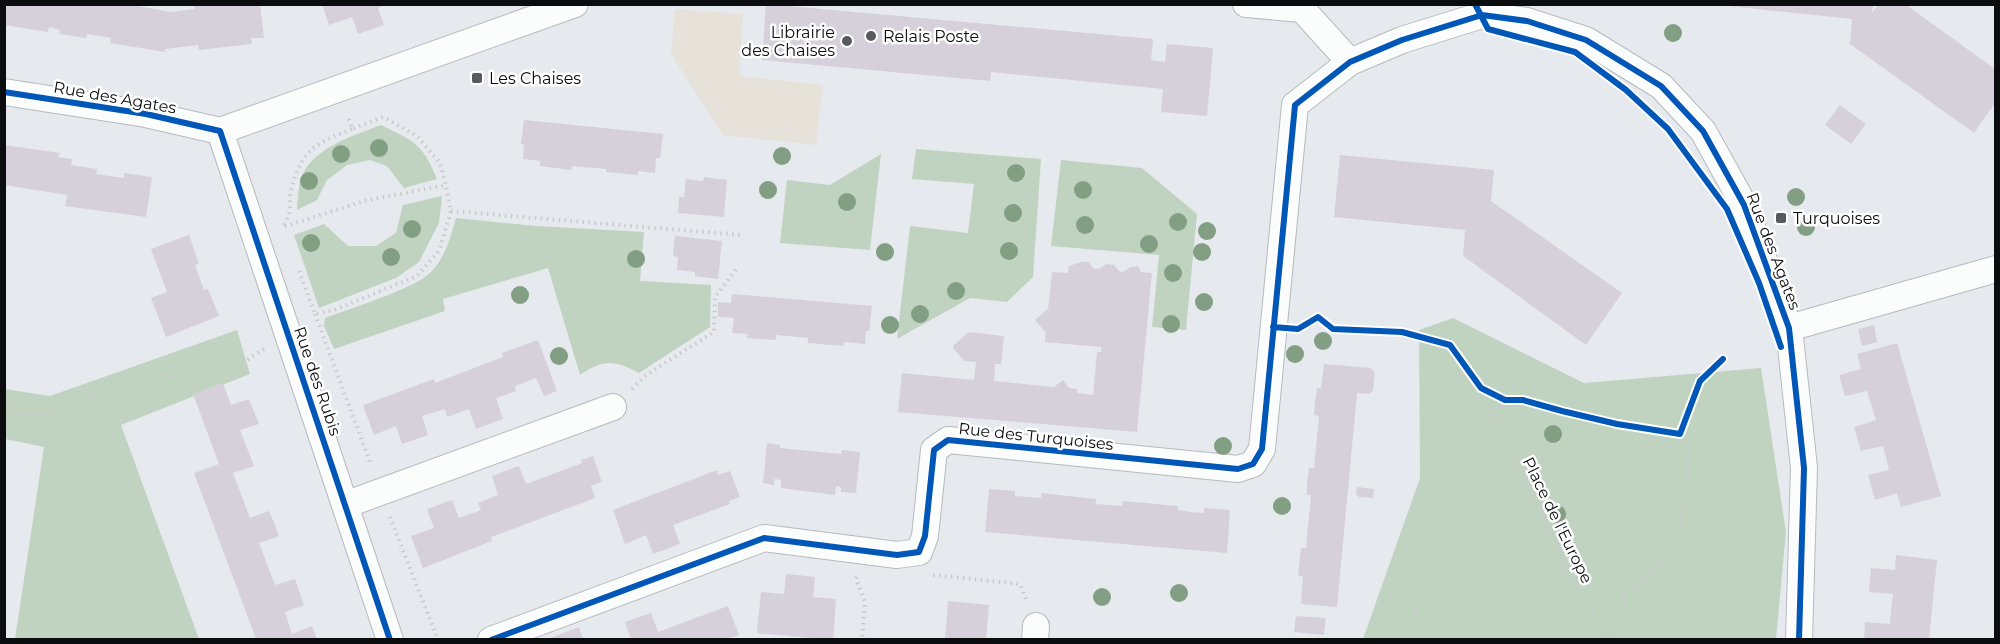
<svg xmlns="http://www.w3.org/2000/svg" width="2000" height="644" viewBox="0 0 2000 644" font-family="Montserrat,sans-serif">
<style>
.commercial{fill:#e6e2d9}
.green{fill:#c0d3c1}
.building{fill:#d6d0da}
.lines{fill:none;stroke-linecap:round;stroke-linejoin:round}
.street-casing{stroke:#b7babd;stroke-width:28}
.path{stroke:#c8cacb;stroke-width:4;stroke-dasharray:1.5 4.5;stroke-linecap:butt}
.street{stroke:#fbfcfc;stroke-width:26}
.cycleway-casing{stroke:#fff;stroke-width:10}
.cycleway{stroke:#0057b8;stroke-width:6}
.tree{fill:#829f83}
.poi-dot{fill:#57595c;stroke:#fff;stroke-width:2}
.labels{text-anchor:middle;stroke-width:5;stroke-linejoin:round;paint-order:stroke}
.poi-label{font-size:16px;fill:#0a0c0e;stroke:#fff;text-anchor:start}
.street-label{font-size:16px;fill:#0a0c0e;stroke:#fff}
</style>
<rect width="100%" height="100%" fill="#e6e9ee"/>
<path class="commercial" d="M675 9 743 14 739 76 823 85 816 145 723 135 671 54Z"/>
<path class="green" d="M381 125C415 142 422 143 437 179L404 188 387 166 370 160 347 165 327 180 317 200 297 210C298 201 298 190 300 182 309 148 353 136 381 125Z
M916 149 1041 159 1033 277 1007 302 970 298 897 339 910 226 968 233 974 184 912 179Z
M881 154 870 250 780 243 787 180 830 185Z
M1061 160 1142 168 1197 214 1186 330 1152 327 1159 255 1051 246Z
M442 196 439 223 419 262 396 278 319 308 294 235 324 224 348 246H376L396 233 403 205Z
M456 218 536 226 644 232 640 281 711 285 710 327 639 373C615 360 604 359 580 375L548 268 443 299 445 311 334 349 324 326 325 318C349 309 416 288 431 272 445 258 451 236 456 218Z
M1453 318 1584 383 1761 368 1786 532 1776 639H1363L1420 478 1419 330Z
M237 330 250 374 121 425 199 639H15L44 447 5 439V389L50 396Z"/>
<path class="building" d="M4 4H127L170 12 195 9 194 5 203 4H260L264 38H251L252 44 199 50 198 45 165 49V52L110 43 111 38 87 34 86 38 59 34 60 30 49 27 48 32 4 25Z
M322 4H386L378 8 384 25 358 34 352 17 329 25Z
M766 4 1153 39 1151 60 1165 62 1167 44 1213 48 1207 116 1161 112 1163 89 991 72 990 81 762 60Z
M1729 4H1873L1872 13 1879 4H1905L1995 69V103L1974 133 1850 44 1852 19 1729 6Z
M1840 105 1866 124 1851 144 1825 125Z
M524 120 663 134 660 158H656L655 173 638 171V175L606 172V169L572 166 571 170 540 166V161L523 159 524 145 521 144Z
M4 145 60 153 58 157 72 159 71 165 97 169 96 174 124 178V173L152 177 146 217 65 206 67 195 4 185Z
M1340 155 1494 170 1491 201 1622 293 1586 345 1463 256 1465 230 1334 217Z
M704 177 727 180 724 217 678 213 679 197H684L686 179 703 181Z
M189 235 199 264 195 265 200 279 204 290 208 289 219 316 166 337 151 298 167 292 151 249Z
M675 236 722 241 718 279 695 276V272L677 270 678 257 673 256Z
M1081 262H1089L1094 269 1101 268 1106 264 1114 265 1121 273 1131 267 1138 266 1141 272 1152 273 1137 432 898 412 902 373 974 380 976 362 964 361 953 348 954 345 969 332 1004 336 1001 364H995L994 381 1054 387 1063 380 1069 388 1077 389V393L1093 395 1097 352H1101V347L1045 342 1046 333 1035 320 1048 309 1052 272 1068 273 1069 266Z
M732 294 872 306 869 331H866L865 344 844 342 843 346 808 343V338L776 335V340L747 338 748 334 732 333 734 318 718 317V302L731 303Z
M1874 325 1877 342 1862 346 1858 329Z
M538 340 557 391 544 396 536 378 515 386 516 391 496 398 503 419 476 429 469 409 447 417 445 409 422 416 428 435 402 444 396 426 374 435 363 405 434 379 435 383 503 357 502 353Z
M1897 343 1941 496 1901 507 1897 493 1875 500 1868 475 1889 470 1886 457 1883 446 1861 451 1854 427 1876 420 1867 391 1845 396 1839 375 1861 369 1857 354Z
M1324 364 1371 368 1375 373 1373 391 1369 394 1357 393 1337 607 1301 604 1303 576H1298L1301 548H1306L1311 495H1307V482L1309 468H1314L1319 416 1314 415 1315 402 1317 388 1321 389Z
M223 383 231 405 249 399 259 424 240 430 254 466 233 473 250 518 269 511 275 525 279 536 259 543 275 585 295 579 304 605 285 612 292 634 312 626 317 639H256L194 473 219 464 193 394Z
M767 443 780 445V448L841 454 842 450 860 452 856 493 841 492V487L836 486 835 495 781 488V480L774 479V485L763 483Z
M593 456 602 482 591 486 595 498 491 537 492 541 423 568 411 536 434 528 427 509 452 500 459 518 481 510 478 503 498 495 492 476 519 466 526 484 582 463 581 460Z
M717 470 718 475 730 471 740 497 729 501 730 504 673 525 680 544 653 554 646 535 625 544 613 510Z
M1357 487 1374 489 1373 498 1359 497 1356 494Z
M989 489 1015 491V496L1041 498V493L1096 499V504L1122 506 1123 501 1178 506V510L1191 512 1204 513V508L1230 510 1227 553 985 532Z
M1896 555 1937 560 1929 639H1864L1865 622 1890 624 1891 611 1893 594 1869 592 1871 568 1895 570Z
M788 574 815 577 813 597 836 599 833 640 757 633 761 592 784 594 786 575Z
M948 601 989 605 986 639H945Z
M728 606 739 635 726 639H631L625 622 651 613 658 632Z
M1296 616 1326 618 1324 635 1294 632Z
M579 628 583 639H548L576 628Z"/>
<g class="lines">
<g class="street-casing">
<path id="street" d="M1246 4 1302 9
M1303 4 1302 9 1350 62
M4 92 146 114 220 131 575 4
M220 131 390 640
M1789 328 1996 269
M345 505 613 407
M491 640 764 538 897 555 919 552 925 536 934 450 948 440 1238 469 1253 464 1262 449 1295 105 1350 62 1402 40 1482 15 1527 21 1586 40 1661 86 1703 131 1744 205 1789 328 1804 468 1799 640
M1035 640 1036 626"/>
</g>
<path class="path" d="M352 129C317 143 301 149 291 190 289 197 291 206 289 214 288 218 285 223 283 227L364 201 446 185
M451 211 740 235
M299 271 315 314 334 310 417 276 439 251 451 211 446 185 440 163 417 136 383 117 352 129 348 116
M315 314 371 465
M1481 388 1603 640
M632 389 646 375 714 332 715 297 738 267
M4 414H47L194 367 242 363 264 349
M390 517 438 640
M933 575 1020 584 1027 602
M857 577 856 579 865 602 862 640
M1406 640 1443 547 1472 448 1491 411 1505 400
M1612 640 1617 616 1626 594 1667 558 1677 537 1688 486V456L1680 434"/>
<use href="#street" class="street"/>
<g class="cycleway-casing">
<path id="cycleway" d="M1475 4 1488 29 1575 52 1626 90 1668 129 1727 209 1759 283 1781 347
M4 92 146 114 220 131 390 640
M1273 327 1298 329 1318 317 1333 329 1402 332 1450 345 1481 388 1505 400H1523L1562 411 1617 424 1680 434 1700 381 1723 359
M491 640 764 538 897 555 919 552 925 536 934 450 948 440 1238 469 1253 464 1262 449 1295 105 1350 62 1402 40 1482 15 1527 21 1586 40 1661 86 1703 131 1744 205 1789 328 1804 468 1799 640"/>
</g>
<use href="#cycleway" class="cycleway"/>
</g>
<g class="tree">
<circle cx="1673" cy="33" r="9"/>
<circle cx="379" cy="148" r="9"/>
<circle cx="341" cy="154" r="9"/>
<circle cx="782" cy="156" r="9"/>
<circle cx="1016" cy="173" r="9"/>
<circle cx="309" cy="181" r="9"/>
<circle cx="768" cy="190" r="9"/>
<circle cx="1083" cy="190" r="9"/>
<circle cx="1796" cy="197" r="9"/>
<circle cx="847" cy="202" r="9"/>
<circle cx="1013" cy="213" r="9"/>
<circle cx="1178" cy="222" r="9"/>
<circle cx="1085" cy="225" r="9"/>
<circle cx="1806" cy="227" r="9"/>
<circle cx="412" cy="229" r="9"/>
<circle cx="1207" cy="231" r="9"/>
<circle cx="311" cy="243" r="9"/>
<circle cx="1149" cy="244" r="9"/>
<circle cx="1009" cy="251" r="9"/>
<circle cx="885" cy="252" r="9"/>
<circle cx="1202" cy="252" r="9"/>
<circle cx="391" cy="257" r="9"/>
<circle cx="636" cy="259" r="9"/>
<circle cx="1173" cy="273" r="9"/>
<circle cx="956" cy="291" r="9"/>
<circle cx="520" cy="295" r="9"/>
<circle cx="1204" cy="302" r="9"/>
<circle cx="920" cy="314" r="9"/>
<circle cx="1171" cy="324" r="9"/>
<circle cx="890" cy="325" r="9"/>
<circle cx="1323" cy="341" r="9"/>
<circle cx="1295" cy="354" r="9"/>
<circle cx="559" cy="356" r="9"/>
<circle cx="1553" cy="434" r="9"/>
<circle cx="1223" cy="446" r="9"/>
<circle cx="1282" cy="506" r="9"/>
<circle cx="1557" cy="514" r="9"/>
<circle cx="1179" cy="593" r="9"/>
<circle cx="1102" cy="597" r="9"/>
</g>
<g class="poi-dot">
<circle cx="871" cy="36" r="6"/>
<circle cx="847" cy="41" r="6"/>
<rect x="471" y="72" width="12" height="12" rx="3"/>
<rect x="1775" y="212" width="12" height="12" rx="3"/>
</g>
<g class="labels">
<g class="poi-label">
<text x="835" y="38" text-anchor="end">Librairie<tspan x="835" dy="18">des Chaises</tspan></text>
<text x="883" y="42">Relais Poste</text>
<text x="489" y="84">Les Chaises</text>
<text x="1793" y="224">Turquoises</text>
</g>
<g class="street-label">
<text transform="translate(115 97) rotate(10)" y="6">Rue des Agates</text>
<text transform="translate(1774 251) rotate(69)" y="6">Rue des Agates</text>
<text transform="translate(318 381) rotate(71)" y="6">Rue des Rubis</text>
<text transform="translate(1036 436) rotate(6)" y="6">Rue des Turquoises</text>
<text transform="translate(1558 520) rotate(64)" y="6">Place de l'Europe</text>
</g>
</g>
<rect width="2000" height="644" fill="none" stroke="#0a0c0e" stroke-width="12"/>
</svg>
